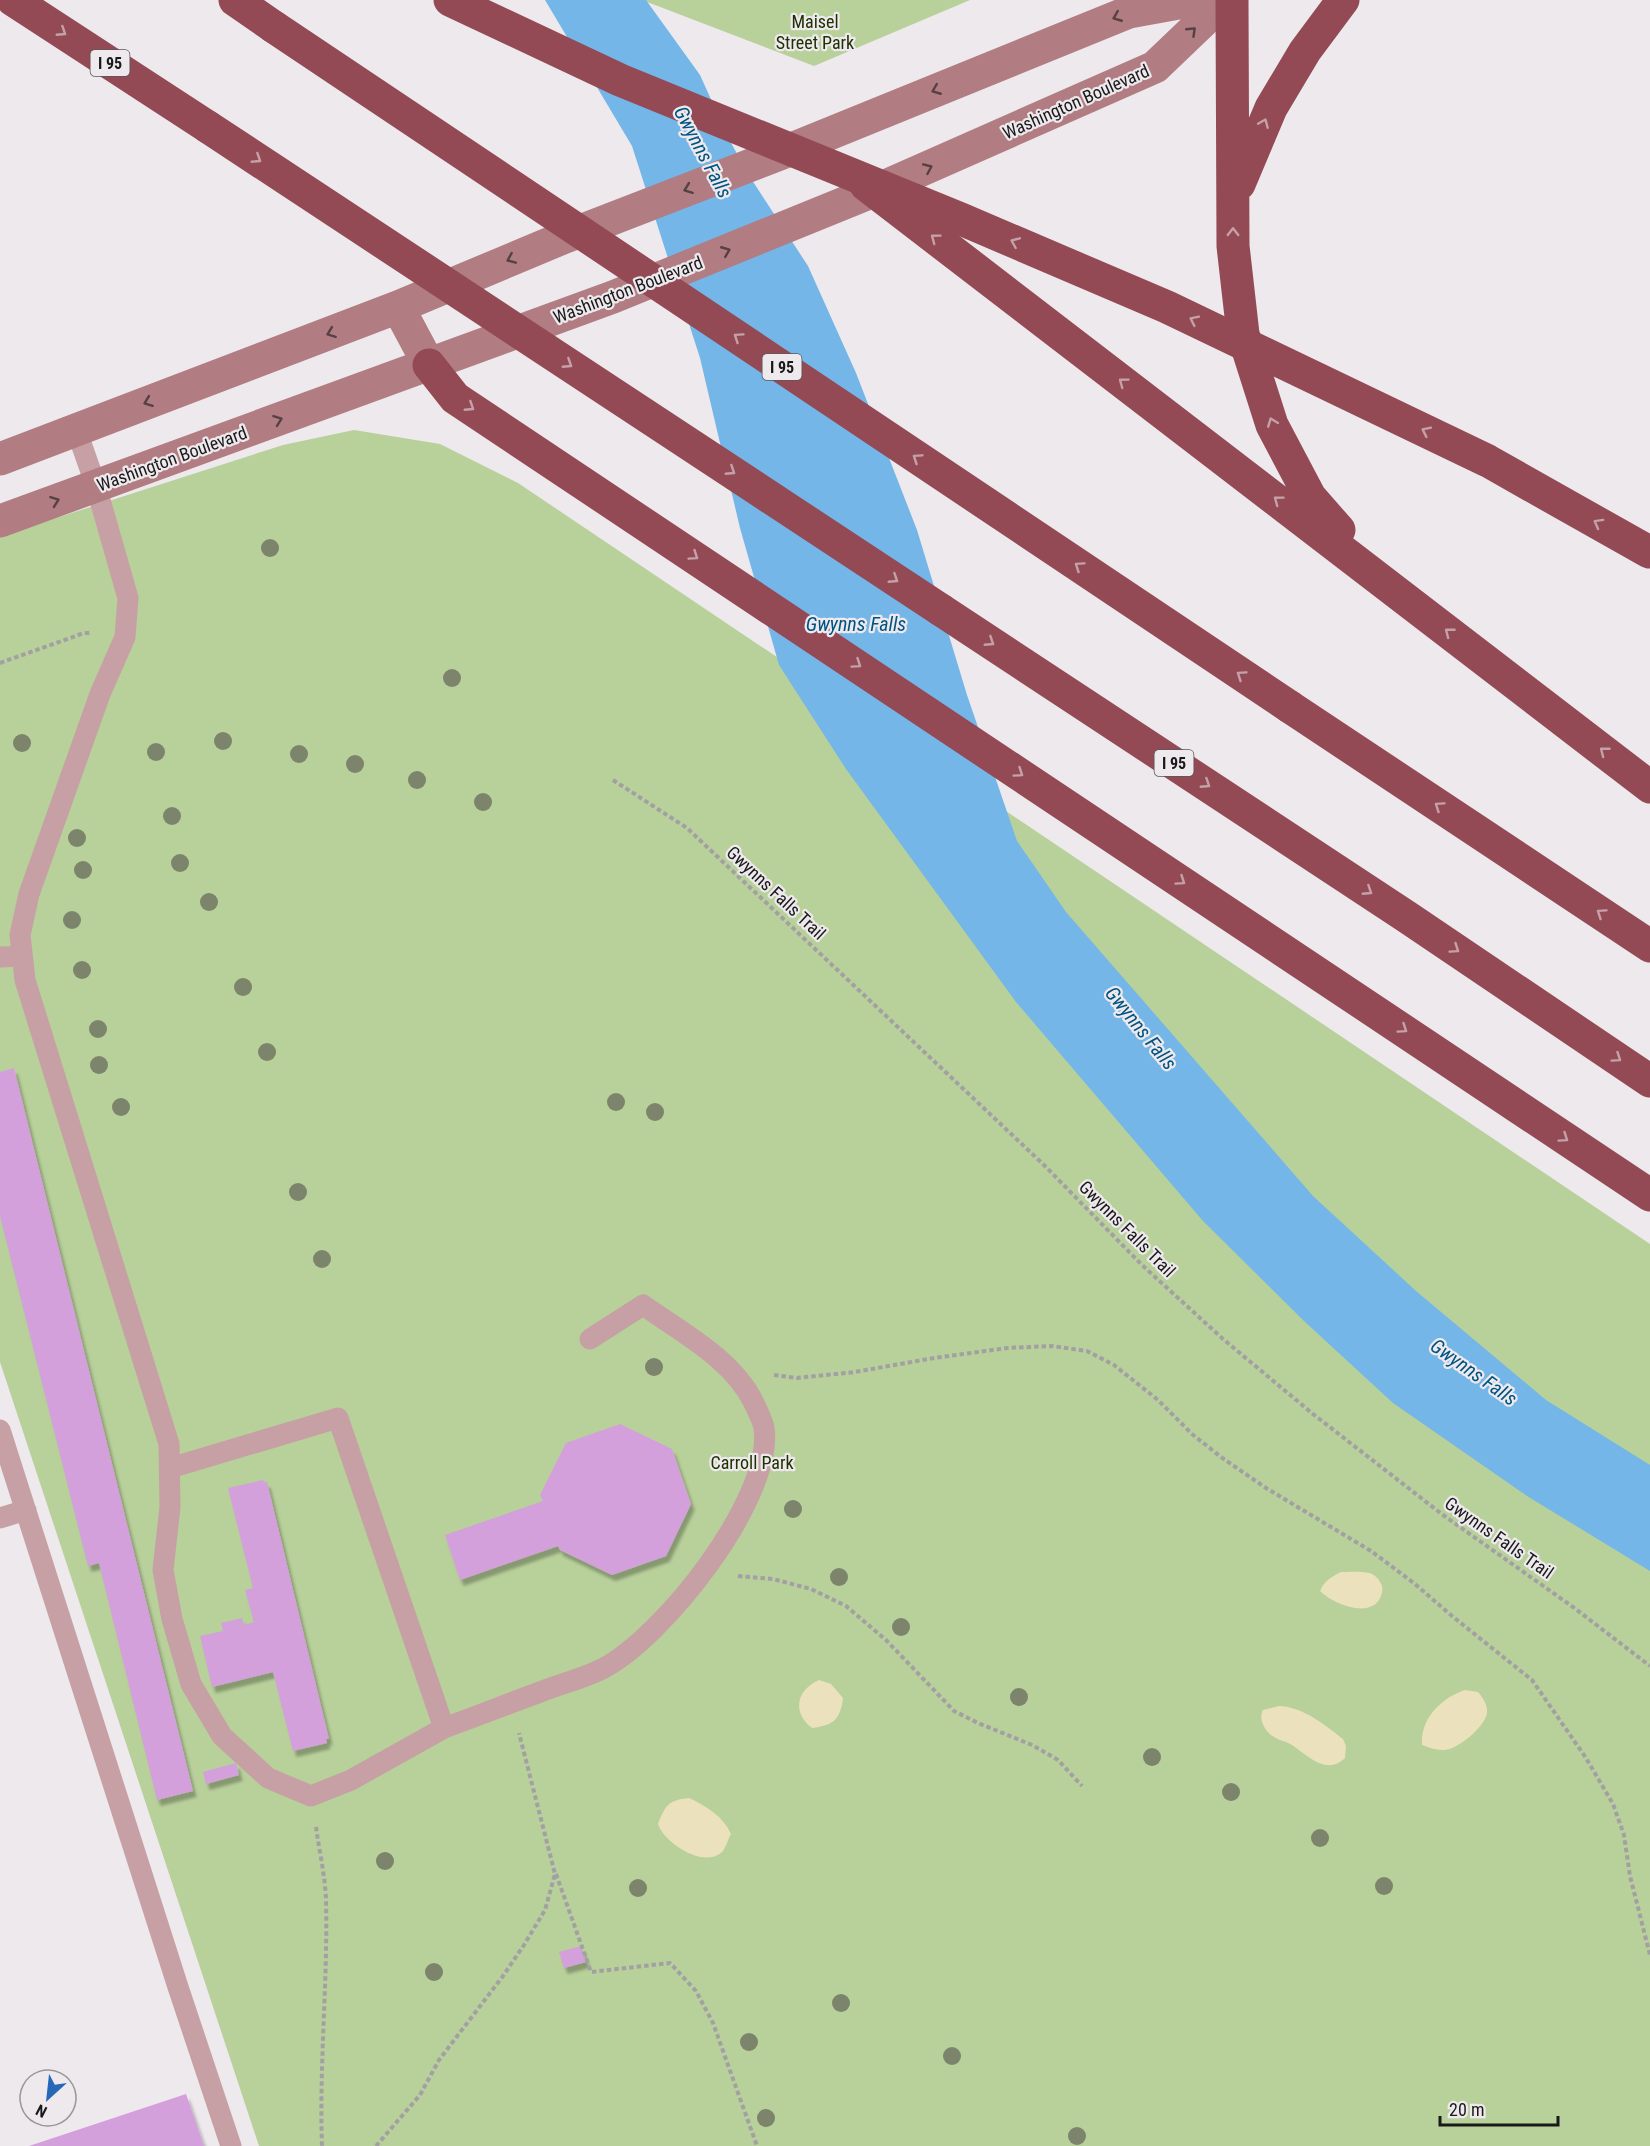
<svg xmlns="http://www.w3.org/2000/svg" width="1650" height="2146" viewBox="0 0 1650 2146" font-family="'Roboto Condensed',sans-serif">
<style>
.green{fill:#b8d09a}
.sand{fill:#ebe1bc}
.water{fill:#74b6e8}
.building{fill:#d3a0db;filter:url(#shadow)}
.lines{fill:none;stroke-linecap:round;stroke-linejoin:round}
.path{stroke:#a3a0a3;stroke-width:4;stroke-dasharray:4.5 3;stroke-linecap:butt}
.lane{stroke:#c6a0a4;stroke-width:21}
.secondary{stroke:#b17c82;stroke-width:33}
.highway{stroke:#934a55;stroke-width:33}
.highway-bridge{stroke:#934a55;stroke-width:33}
.tree{fill:#7c846b}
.oneway{stroke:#564144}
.oneway2{stroke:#c4a1a9}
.labels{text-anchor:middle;stroke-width:4.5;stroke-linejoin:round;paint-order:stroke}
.shield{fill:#ede9ed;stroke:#595759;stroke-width:1.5}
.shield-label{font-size:16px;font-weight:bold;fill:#1a191a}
.park-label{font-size:18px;fill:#203100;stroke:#ede9ed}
.street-label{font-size:18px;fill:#1a191a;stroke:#ede9ed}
.water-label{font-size:20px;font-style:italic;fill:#005482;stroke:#ede9ed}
</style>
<defs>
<filter id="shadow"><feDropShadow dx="3.5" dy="6" stdDeviation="1.5" flood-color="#0004"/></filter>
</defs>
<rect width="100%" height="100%" fill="#ede9ed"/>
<path class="green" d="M642 0H970L814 66Z
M354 430 440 444 518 483 1650 1244V2146H259L0 1362V536L283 445Z"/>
<path class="sand" d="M1341 1572C1349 1572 1361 1571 1369 1573 1374 1574 1378 1578 1380 1582 1383 1586 1383 1591 1381 1596 1372 1620 1333 1604 1320 1591 1324 1581 1331 1577 1341 1572Z
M819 1680 831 1684 843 1698C840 1720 834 1725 812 1728 792 1713 796 1690 819 1680Z
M1465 1690 1478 1692C1483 1698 1488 1705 1487 1713 1485 1727 1458 1749 1445 1750 1436 1750 1430 1748 1422 1745 1420 1719 1441 1698 1465 1690Z
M1279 1706C1303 1707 1324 1724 1343 1739L1346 1746 1345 1758C1327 1776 1308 1756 1292 1745 1286 1741 1280 1741 1274 1737 1265 1732 1258 1719 1263 1710Z
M689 1798C706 1806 723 1816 731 1834 728 1839 726 1848 722 1852 704 1869 664 1843 658 1824 665 1806 668 1800 689 1798Z"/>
<path class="water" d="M545 0H646L700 75 729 139 748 174 808 266 856 373 917 530 967 695 1017 841 1066 912 1313 1196 1416 1291 1546 1400 1650 1465V1571L1527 1496 1393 1403 1304 1321 1203 1221 1016 1002 846 769 779 665 740 528 700 358 632 146Z"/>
<path class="building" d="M14 1068 193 1791 157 1800 99 1563 88 1566 0 1216V1072Z
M620 1424 672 1449 691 1504 666 1556 612 1575 560 1550 558 1546 460 1580 445 1535 543 1501 540 1495 566 1443Z
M263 1480 264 1482H267L329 1739H326L327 1743 293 1751 273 1672 212 1687 200 1636 223 1631 221 1623 242 1618 244 1625 254 1622 245 1590 253 1588 228 1488Z
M236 1763 239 1775 206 1784 203 1772Z
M581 1946 586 1962 564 1968 559 1952Z
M186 2094 204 2146H29Z"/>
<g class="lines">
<path class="path" d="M0 663 84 633H92
M613 780 687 828 1044 1165 1142 1265 1223 1339 1313 1414 1443 1515 1573 1607 1650 1666
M774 1375 797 1378 855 1372 934 1358 1007 1348 1052 1346 1087 1351 1114 1365 1158 1400 1192 1434 1221 1457 1266 1488 1371 1551 1415 1584 1452 1616 1532 1680 1586 1758 1613 1804 1624 1835 1630 1876 1650 1955
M738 1576 773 1579 811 1589 846 1606 886 1640 954 1711 978 1723 1032 1745 1058 1760 1082 1786
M316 1827C319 1850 325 1875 326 1899 328 1982 319 2064 322 2146
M556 1874 591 1972 670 1963 696 1991 713 2023 757 2146
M376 2146 420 2095 439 2060 503 1976 524 1945 545 1910 555 1874 519 1733"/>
<path class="lane" d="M76 429 96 486 128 598 125 637 100 694 29 894 20 935 25 980 169 1444 170 1507 163 1570 172 1619 191 1684 222 1736 268 1778 311 1796 351 1780 444 1728 338 1418 170 1468
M0 957 22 956
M0 1430 178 1987 231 2146
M0 1518 26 1510
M444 1728C480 1715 515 1701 551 1688 568 1682 586 1677 602 1669 662 1639 774 1498 764 1428 763 1421 757 1410 754 1403 733 1359 681 1332 643 1305L590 1339"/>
<path class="secondary" d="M398 307 429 365
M0 459 398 307 565 237 782 153 1129 12 1195 0
M0 521 613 297 874 191 1155 67 1225 0"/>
<path class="highway" d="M13 0 208 127
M235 0 274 27
M1232 0 1233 246 1243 334 1272 425 1310 497 1339 530
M1239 184 1271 108 1305 51 1343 0
M866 185 1650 787
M429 365 455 398 1650 1195
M941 610 1407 917 1650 1081
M1290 707 1650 946"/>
<path class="highway-bridge" d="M450 0 620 80 961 219 1167 307 1488 461 1649 552
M274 27 1290 707
M208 127 941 610"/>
</g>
<g class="tree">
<circle cx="270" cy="548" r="9"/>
<circle cx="452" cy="678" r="9"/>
<circle cx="223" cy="741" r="9"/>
<circle cx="22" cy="743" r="9"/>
<circle cx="156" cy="752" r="9"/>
<circle cx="299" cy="754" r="9"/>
<circle cx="355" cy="764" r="9"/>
<circle cx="417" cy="780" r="9"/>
<circle cx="483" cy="802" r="9"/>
<circle cx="172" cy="816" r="9"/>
<circle cx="77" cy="838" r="9"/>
<circle cx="180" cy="863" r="9"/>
<circle cx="83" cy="870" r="9"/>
<circle cx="209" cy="902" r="9"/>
<circle cx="72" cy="920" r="9"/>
<circle cx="82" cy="970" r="9"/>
<circle cx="243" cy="987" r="9"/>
<circle cx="98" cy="1029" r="9"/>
<circle cx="267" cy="1052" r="9"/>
<circle cx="99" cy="1065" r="9"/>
<circle cx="616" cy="1102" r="9"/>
<circle cx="121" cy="1107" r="9"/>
<circle cx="655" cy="1112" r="9"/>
<circle cx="298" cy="1192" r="9"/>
<circle cx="322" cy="1259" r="9"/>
<circle cx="654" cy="1367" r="9"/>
<circle cx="793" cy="1509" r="9"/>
<circle cx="839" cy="1577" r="9"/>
<circle cx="901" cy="1627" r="9"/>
<circle cx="1019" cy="1697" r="9"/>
<circle cx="1152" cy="1757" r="9"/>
<circle cx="1231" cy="1792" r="9"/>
<circle cx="1320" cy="1838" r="9"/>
<circle cx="385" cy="1861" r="9"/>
<circle cx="1384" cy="1886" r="9"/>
<circle cx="638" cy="1888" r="9"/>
<circle cx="434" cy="1972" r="9"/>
<circle cx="841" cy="2003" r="9"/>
<circle cx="749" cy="2042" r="9"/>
<circle cx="952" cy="2056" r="9"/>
<circle cx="766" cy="2118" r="9"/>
<circle cx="1077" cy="2136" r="9"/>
</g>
<defs><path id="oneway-chevron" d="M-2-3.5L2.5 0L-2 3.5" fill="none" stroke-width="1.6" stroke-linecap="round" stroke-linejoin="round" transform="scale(1.5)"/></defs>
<g class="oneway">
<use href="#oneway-chevron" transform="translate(1117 17) rotate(158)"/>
<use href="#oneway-chevron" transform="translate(1192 31) rotate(-44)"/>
<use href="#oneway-chevron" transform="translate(936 90) rotate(158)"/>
<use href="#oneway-chevron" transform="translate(928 168) rotate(-24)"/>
<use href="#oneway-chevron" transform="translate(688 189) rotate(159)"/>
<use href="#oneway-chevron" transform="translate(726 251) rotate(-22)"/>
<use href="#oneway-chevron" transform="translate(511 259) rotate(157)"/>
<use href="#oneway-chevron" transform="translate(331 333) rotate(159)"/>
<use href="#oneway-chevron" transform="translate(148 402) rotate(159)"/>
<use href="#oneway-chevron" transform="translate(278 420) rotate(-20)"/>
<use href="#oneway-chevron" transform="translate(55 501) rotate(-20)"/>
</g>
<g class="oneway2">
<use href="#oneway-chevron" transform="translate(62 32) rotate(33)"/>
<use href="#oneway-chevron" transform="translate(1264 123) rotate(-67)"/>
<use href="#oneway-chevron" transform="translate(257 159) rotate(33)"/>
<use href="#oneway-chevron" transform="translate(1233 232) rotate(-90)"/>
<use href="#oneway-chevron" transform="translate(935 238) rotate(-143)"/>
<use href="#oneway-chevron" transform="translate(1015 242) rotate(-157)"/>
<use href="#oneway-chevron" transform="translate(1194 320) rotate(-154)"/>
<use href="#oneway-chevron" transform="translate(738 337) rotate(-146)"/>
<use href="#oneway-chevron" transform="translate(568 364) rotate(33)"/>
<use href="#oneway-chevron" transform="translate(1123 382) rotate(-143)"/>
<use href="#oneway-chevron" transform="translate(470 407) rotate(33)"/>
<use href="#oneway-chevron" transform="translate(1272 422) rotate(-111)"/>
<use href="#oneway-chevron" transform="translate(1426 431) rotate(-154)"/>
<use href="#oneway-chevron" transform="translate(917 458) rotate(-146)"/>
<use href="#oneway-chevron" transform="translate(731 471) rotate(33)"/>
<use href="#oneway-chevron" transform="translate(1278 500) rotate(-143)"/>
<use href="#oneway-chevron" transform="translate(1598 523) rotate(-151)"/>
<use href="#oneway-chevron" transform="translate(694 556) rotate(34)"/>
<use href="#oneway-chevron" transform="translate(1079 566) rotate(-146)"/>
<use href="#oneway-chevron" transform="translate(894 579) rotate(33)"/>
<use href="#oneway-chevron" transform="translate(1449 632) rotate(-142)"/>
<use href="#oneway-chevron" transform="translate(990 642) rotate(33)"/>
<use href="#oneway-chevron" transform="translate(857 664) rotate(34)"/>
<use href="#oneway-chevron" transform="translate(1241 675) rotate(-146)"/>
<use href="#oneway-chevron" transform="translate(1604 751) rotate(-142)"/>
<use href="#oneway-chevron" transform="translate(1019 773) rotate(34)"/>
<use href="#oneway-chevron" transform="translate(1206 784) rotate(33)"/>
<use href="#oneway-chevron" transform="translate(1439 806) rotate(-146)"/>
<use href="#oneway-chevron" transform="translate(1181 881) rotate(34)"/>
<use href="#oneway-chevron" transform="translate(1368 891) rotate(33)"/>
<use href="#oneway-chevron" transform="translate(1601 913) rotate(-146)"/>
<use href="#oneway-chevron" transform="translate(1455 949) rotate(34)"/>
<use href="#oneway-chevron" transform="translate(1403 1029) rotate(34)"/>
<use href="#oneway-chevron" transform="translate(1617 1058) rotate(34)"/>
<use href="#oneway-chevron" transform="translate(1564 1138) rotate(34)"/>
</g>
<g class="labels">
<g class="shield">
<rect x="90.5" y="50" width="39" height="26" rx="4.5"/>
<rect x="762.5" y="354" width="39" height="26" rx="4.5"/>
<rect x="1154.5" y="750" width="39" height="26" rx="4.5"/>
</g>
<g class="shield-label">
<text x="110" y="69">I 95</text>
<text x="782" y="373">I 95</text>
<text x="1174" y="769">I 95</text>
</g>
<g class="park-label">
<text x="815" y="28">Maisel<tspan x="815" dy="21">Street Park</tspan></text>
<text x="752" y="1469">Carroll Park</text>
</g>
<g class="street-label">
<text transform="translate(1076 102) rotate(-24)" y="6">Washington Boulevard</text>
<text transform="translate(628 290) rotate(-21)" y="6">Washington Boulevard</text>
<text transform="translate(172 459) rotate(-20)" y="6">Washington Boulevard</text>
<text transform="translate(776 893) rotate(43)" y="6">Gwynns Falls Trail</text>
<text transform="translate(1127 1229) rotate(45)" y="6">Gwynns Falls Trail</text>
<text transform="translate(1499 1538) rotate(35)" y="6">Gwynns Falls Trail</text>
</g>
<g class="water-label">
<text transform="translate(703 152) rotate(62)" y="7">Gwynns Falls</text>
<text x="856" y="631">Gwynns Falls</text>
<text transform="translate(1141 1028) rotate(51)" y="7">Gwynns Falls</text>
<text transform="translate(1474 1372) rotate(35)" y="7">Gwynns Falls</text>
</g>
</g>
<g transform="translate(48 2098) rotate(207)"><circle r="28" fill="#ede9ed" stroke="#999699" stroke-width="1.5"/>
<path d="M0-4.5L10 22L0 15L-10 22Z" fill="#2667b8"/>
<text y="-9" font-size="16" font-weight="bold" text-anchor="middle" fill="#1a191a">N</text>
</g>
<path d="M1440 2116v9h118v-9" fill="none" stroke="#1a191a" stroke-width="3"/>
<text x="1449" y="2116" font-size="18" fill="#1a191a" stroke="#ede9ed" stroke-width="4.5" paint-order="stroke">20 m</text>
</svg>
